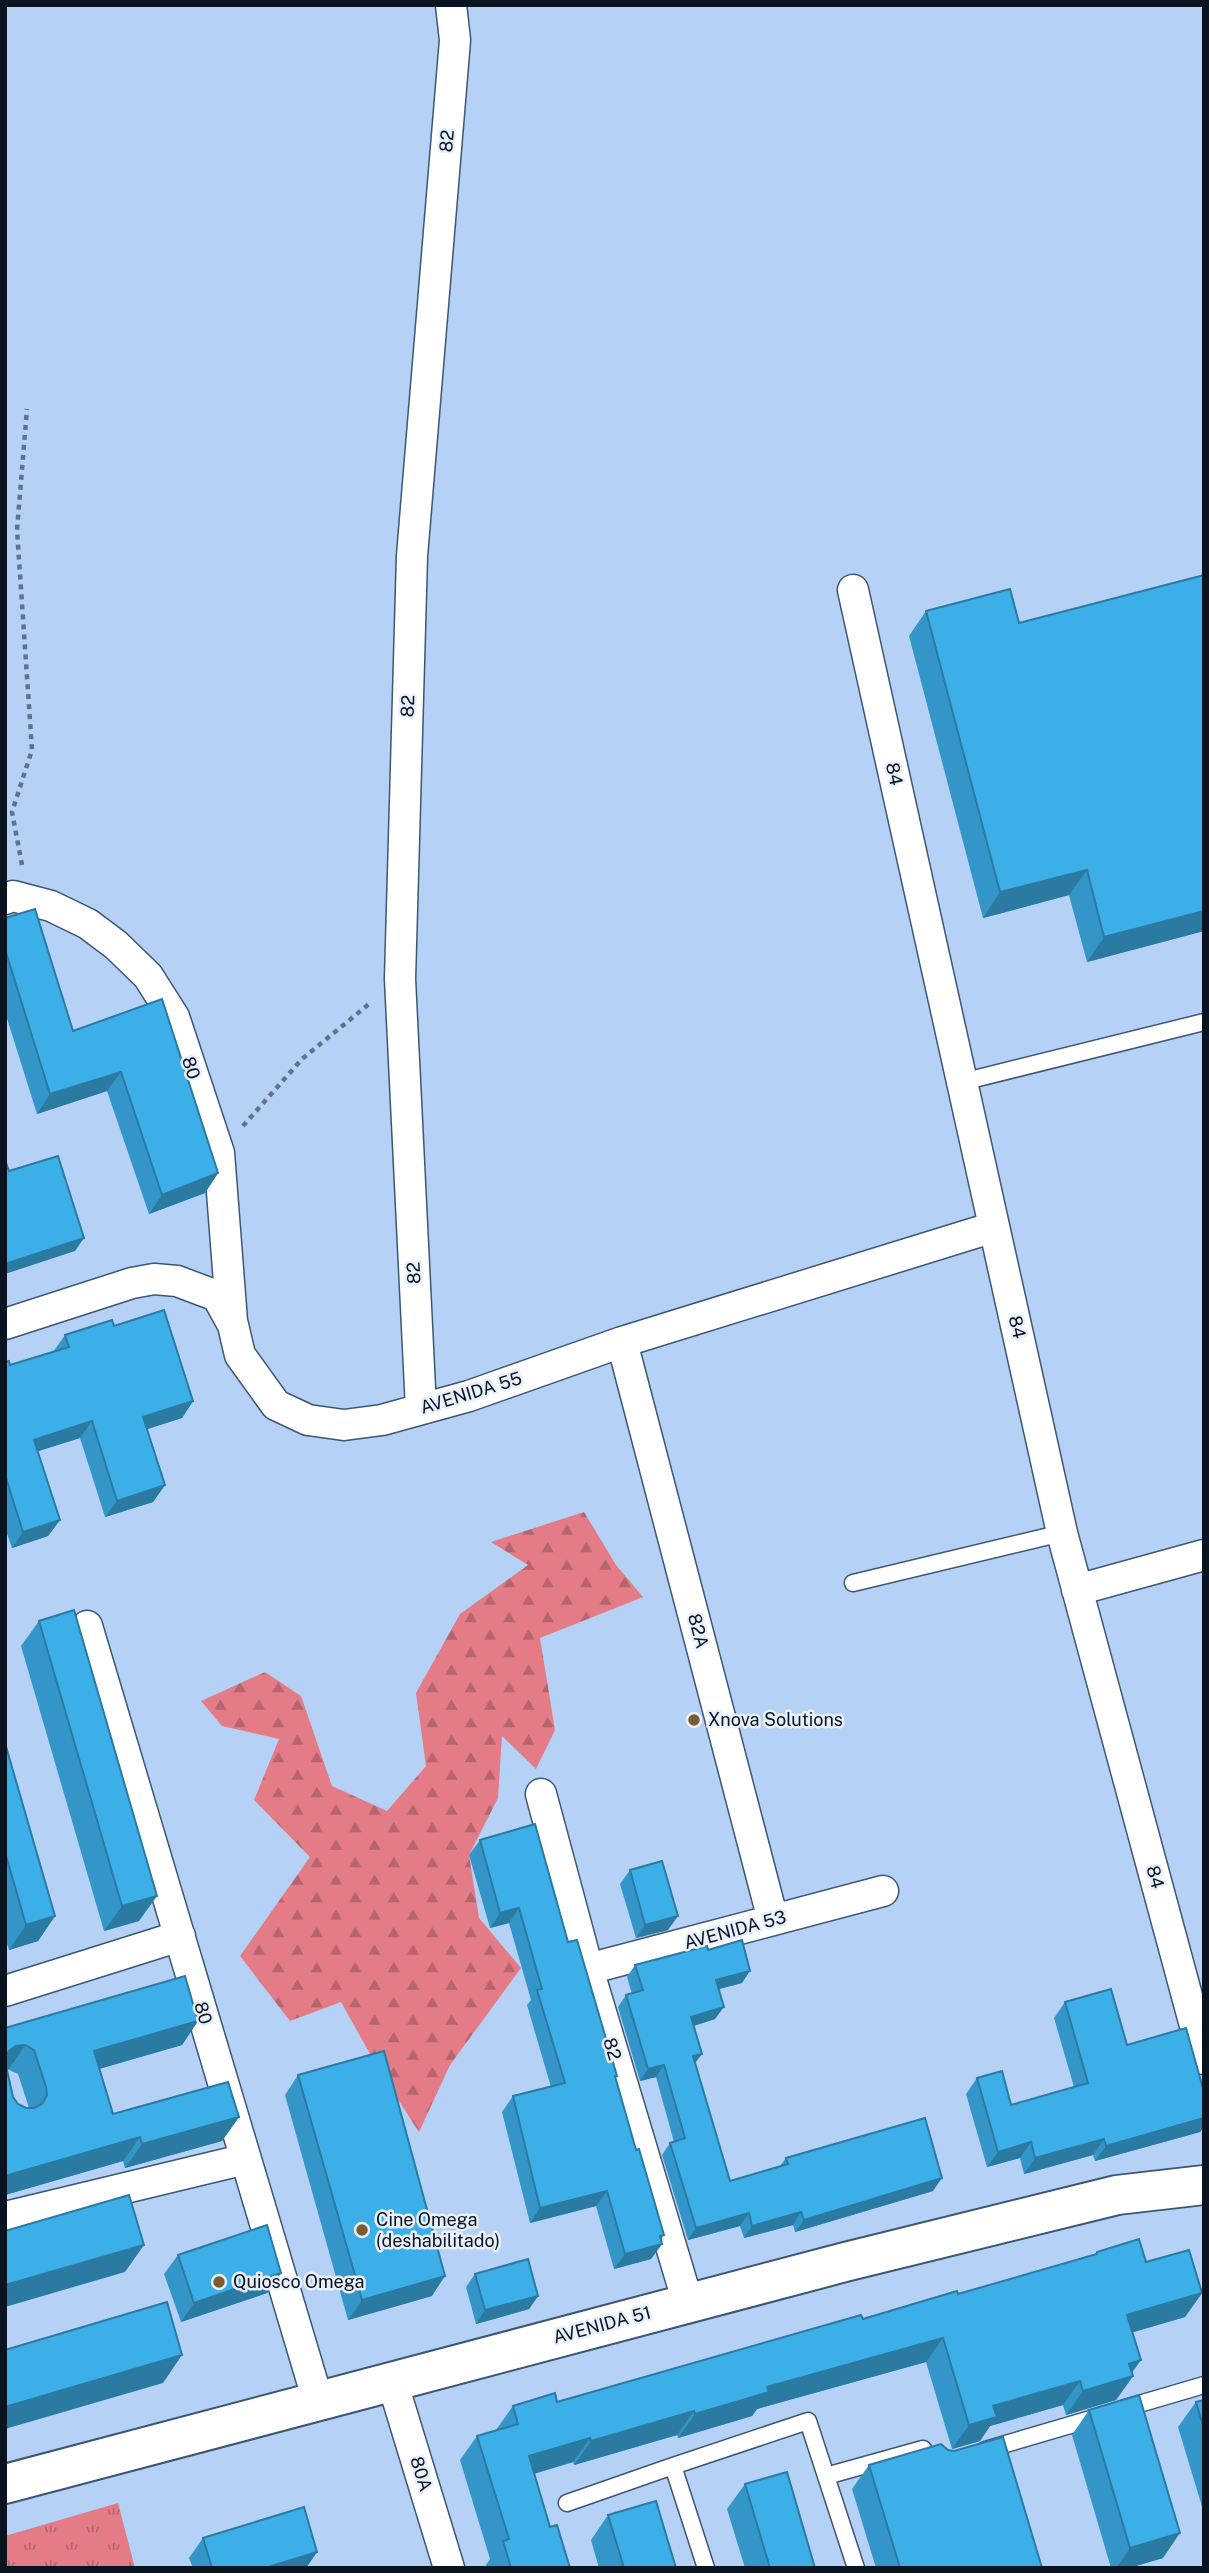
<svg xmlns="http://www.w3.org/2000/svg" width="1209" height="2573" viewBox="0 0 1209 2573" font-family="'Public Sans',sans-serif">
<style>
.grass{fill:url(#grass-tufts)}
.forest{fill:url(#forest-firs)}
.lines{fill:none;stroke-linecap:round;stroke-linejoin:round}
.lane-casing{stroke:#3d5674;stroke-width:19}
.street-casing{stroke:#3d5674;stroke-width:33}
.primary-casing{stroke:#3d5674;stroke-width:42}
.path{stroke:#61738c;stroke-width:4.5;stroke-dasharray:5 5;stroke-linecap:butt}
.lane{stroke:#fff;stroke-width:16}
.street{stroke:#fff;stroke-width:30}
.primary{stroke:#fff;stroke-width:38}
.wall{fill:#3496c8;fill-rule:evenodd}
.shaded-wall{fill:#2b7aa2}
.building{fill:#3dafe8;stroke:#2b7aa2;stroke-width:2}
.poi-dot{fill:#7b5c31;stroke:#e8f0fb;stroke-width:2.5}
.labels{text-anchor:middle;stroke-width:5;stroke-linejoin:round;paint-order:stroke}
.street-label{font-size:18px;fill:#0a1320;stroke:#e8f0fb}
.poi-label{font-size:18px;fill:#0a1320;stroke:#e8f0fb;text-anchor:start}
</style>
<defs>
<pattern id="grass-tufts" width="24" height="20" patternUnits="userSpaceOnUse" patternTransform="scale(1.75)"><rect width="24" height="20" fill="#e37c86"/><path d="M3 7l-1-3M5 7V3M7 7l1-3M15 17l-1-3M17 17v-4M19 17l1-3" fill="none" stroke="#b6646d"/></pattern>
<pattern id="forest-firs" width="22" height="20" patternUnits="userSpaceOnUse" patternTransform="scale(1.75)"><rect width="22" height="20" fill="#e37c86"/><path d="M5 1l3.5 6h-7zM16 11l3.5 6h-7z" fill="#b6646d"/></pattern>
</defs>
<rect width="100%" height="100%" fill="#b5d1f5"/>
<path class="grass" d="M118 2503 135 2568H5V2536Z"/>
<path class="forest" d="M584 1512 616 1565 643 1597 540 1638 555 1730 536 1769 502 1736 498 1798 469 1855 479 1918 521 1968 450 2065 419 2132 379 2070 341 2002 290 2021 240 1956 310 1857 254 1800 279 1739 222 1726 201 1701 265 1672 301 1696 332 1786 387 1811 426 1766 416 1693 460 1614 528 1565 491 1542Z"/>
<g class="lines">
<g class="lane-casing">
<path id="lane" d="M962 1082 1204 1022
M853 1583 1062 1533
M1122 2409 1204 2385
M985 2450 1101 2416
M826 2476 923 2449 936 2465
M567 2503 673 2466
M706 2568 673 2466 808 2421 856 2568"/>
</g>
<g class="street-casing">
<path id="street" d="M853 590 1062 1533 1204 2059
M5 899 13 896 51 906 88 924 116 945 148 976 174 1017 219 1153 232 1321
M5 1324 132 1283 154 1279 177 1281 217 1296 233 1325 240 1355 276 1405 308 1420 344 1425 382 1420 469 1396 622 1342 994 1227
M622 1342 773 1920
M421 1409 400 979 412 556 455 40 451 5
M1077 1590 1204 1555
M87 1626 318 2401
M541 1794 588 1969 688 2303
M588 1969 883 1891
M5 1991 180 1936
M5 2217 246 2159
M392 2381 449 2568"/>
</g>
<g class="primary-casing">
<path id="primary" d="M5 2484 845 2262 1117 2195 1204 2185"/>
</g>
<path class="path" d="M22 865 12 812 32 750 17 530 27 409
M243 1126 302 1059 369 1004"/>
<use href="#lane" class="lane"/>
<use href="#street" class="street"/>
<use href="#primary" class="primary"/>
</g>
<path class="wall" d="M1204 575V931L1087 962 1069 895 983 918 909 636 926 611 1019 623Z
M5 918 73 1031 162 999 218 1173 205 1193 149 1214 107 1091 37 1114 5 1012Z
M114 1326 193 1401 182 1418 147 1429 165 1485 153 1502 105 1517 80 1438 38 1451 60 1520 48 1536 12 1548 5 1528V1362L10 1365 53 1352 65 1335Z
M39 1621 139 1921 104 1931 21 1646Z
M5 1743 55 1916 38 1941 9 1950 5 1938Z
M480 1840 568 1942 615 2078 662 2244 651 2259 614 2269 596 2206 530 2223 502 2112 513 2096 551 2087 527 2005 531 2000 509 1923 490 1928 469 1855Z
M630 1870 668 1930 636 1938 620 1884Z
M708 1950 742 1983 719 1989 715 2019 694 2026 695 2064 730 2181 780 2166 786 2158 933 2191 795 2232 793 2225 744 2238 740 2226 688 2240 662 2155 670 2143 674 2142 656 2077 640 2081 618 2007 626 1995 632 1994 627 1977 635 1965Z
M1065 2002 1127 2045 1204 2092V2126L1200 2132 1095 2161 1093 2155 1024 2174 1020 2158 987 2167 966 2094 977 2078 1011 2105 1074 2087 1054 2018Z
M198 2021 182 2045 99 2069 113 2114 239 2117 222 2141 125 2168 123 2161 5 2195V2028ZM7 2069 18 2074 29 2108H26L18 2104 13 2097Z
M298 2075 432 2296 348 2320 285 2095Z
M1097 2252 1146 2262 1202 2293 1185 2317 1133 2332V2376L1116 2400 1066 2415 1063 2405 990 2426 980 2441 952 2449 926 2362 757 2409 752 2416 678 2438 677 2435 574 2465 573 2462 534 2474 550 2527 570 2568H487L486 2565 490 2559 460 2460 477 2436 496 2430 513 2406 557 2402 863 2319 958 2294 1095 2254Z
M178 2255 281 2273 267 2293 181 2322 164 2274Z
M475 2274 538 2296 529 2309 476 2324 466 2287Z
M1204 2400V2513L1178 2427 1196 2402Z
M1089 2410 1163 2558 1129 2568H1111L1072 2435Z
M869 2465 1042 2568H876L852 2489Z
M745 2484 815 2568H745L727 2509Z
M608 2515 676 2568H599L591 2540Z
M203 2538 317 2552 306 2568H193L189 2558Z"/>
<path class="shaded-wall" d="M1087 870 1069 895 983 918 1000 892Z
M1204 911V931L1087 962 1104 937Z
M121 1072 107 1091 37 1114 50 1094Z
M218 1173 205 1193 149 1214 162 1195Z
M84 1238 75 1251 5 1274V1264Z
M193 1401 182 1418 132 1434 143 1417Z
M92 1421 80 1438 23 1456 34 1440Z
M165 1485 153 1502 105 1517 117 1501Z
M60 1520 48 1536 12 1548 23 1532Z
M157 1896 139 1921 104 1931 122 1906Z
M519 1908 509 1923 490 1928 500 1913Z
M55 1916 38 1941 9 1950 26 1925Z
M678 1916 668 1930 636 1938 645 1925Z
M750 1971 742 1983 708 1992 716 1980Z
M724 2007 715 2019 683 2029 691 2017Z
M198 2021 182 2045 78 2075 94 2051Z
M25 2045 9 2069H5V2056L9 2051 16 2046Z
M702 2054 693 2066V2056Z
M664 2065 656 2077 640 2081 648 2069Z
M239 2117 222 2141 125 2168 142 2144Z
M1204 2118V2126L1200 2132 1095 2161 1106 2146Z
M140 2137 123 2161 5 2195V2176Z
M1104 2139 1093 2155 1024 2174 1035 2158Z
M1031 2142 1020 2158 987 2167 998 2152Z
M942 2178 933 2191 795 2232 804 2220Z
M607 2191 596 2206 530 2223 540 2208Z
M801 2212 793 2225 744 2238 752 2226Z
M749 2213 740 2226 688 2240 696 2228Z
M664 2235 657 2245 662 2244 651 2259 614 2269 625 2254Z
M144 2245 125 2272 5 2307V2285Z
M281 2273 267 2293 181 2322 194 2303Z
M445 2276 432 2296 348 2320 362 2300Z
M1202 2293 1185 2317 1110 2339 1127 2315Z
M538 2296 529 2309 476 2324 485 2310Z
M943 2338 926 2362 757 2409 752 2416 678 2438 695 2414 767 2387Z
M182 2355 163 2383 5 2429V2407Z
M1141 2360 1129 2377 1133 2376 1116 2400 1066 2415 1083 2391 1129 2364Z
M1080 2381 1063 2405 990 2426 980 2441 952 2449 969 2425 993 2406Z
M694 2411 677 2435 574 2465 591 2441Z
M590 2438 573 2462 512 2480 529 2456Z
M1180 2533 1163 2558 1129 2568H1116L1130 2548Z
M317 2552 306 2568H265Z"/>
<path class="building" d="M1204 575V911L1104 937 1087 870 1000 892 926 611 1010 589 1019 623Z
M35 909 73 1031 162 999 218 1173 162 1195 121 1072 50 1094 5 949V918Z
M58 1156 84 1238 5 1264V1160L9 1171Z
M164 1310 193 1401 143 1417 165 1485 117 1501 92 1421 34 1440 60 1520 23 1532 5 1475V1362L9 1361 10 1365 69 1347 65 1335 112 1320 114 1326Z
M74 1610 157 1896 122 1906 39 1621Z
M5 1743 55 1916 26 1925 5 1852Z
M535 1824 568 1942 577 1940 617 2076H615L636 2150 639 2149 664 2235 660 2236 662 2244 625 2254 607 2191 540 2208 513 2096 565 2083 537 1990 542 1989 519 1908 500 1913 480 1840Z
M662 1861 678 1916 645 1925 630 1870Z
M742 1940 750 1971 716 1980 724 2007 691 2017 702 2054 693 2056 730 2181 788 2164 786 2158 925 2118 942 2178 804 2220 801 2212 752 2226 749 2213 696 2228 670 2143 685 2138 664 2065 648 2069 626 1995 643 1990 635 1965 707 1946 708 1950Z
M185 1976 198 2021 94 2051 113 2114 228 2082 239 2117 142 2144 140 2137 5 2176V2061L13 2097 18 2104 26 2108H34L42 2104 47 2095 46 2087 34 2050 25 2045 16 2046 9 2051 5 2057V2028Z
M1111 1989 1127 2045 1186 2028 1204 2092V2118L1106 2146 1104 2139 1035 2158 1031 2142 998 2152 977 2078 1002 2071 1011 2105 1088 2083 1065 2002Z
M384 2051 445 2276 362 2300 298 2075Z
M129 2195 144 2245 5 2285V2231Z
M267 2225 281 2273 194 2303 178 2255Z
M1139 2239 1146 2262 1189 2250 1202 2293 1127 2315 1141 2360 1129 2364 1133 2376 1083 2391 1080 2381 993 2406 997 2417 969 2425 943 2338 767 2387 769 2392 695 2414 694 2411 591 2441 590 2438 529 2456 550 2527 557 2525 570 2568H511L503 2541 509 2539 477 2436 518 2424 513 2406 555 2393 557 2402 861 2315 863 2319 957 2291 958 2294 1097 2254V2252Z
M528 2259 538 2296 485 2310 475 2274Z
M167 2302 182 2355 5 2407V2350Z
M1139 2395 1180 2533 1130 2548 1089 2410Z
M1204 2400V2429L1196 2402Z
M1003 2437 1042 2568H900L869 2465 941 2444 948 2450 954 2451Z
M787 2472 815 2568H770L745 2484Z
M656 2501 676 2568H624L608 2515Z
M304 2507 317 2552 265 2568H212L203 2538Z"/>
<g class="poi-dot">
<circle cx="694" cy="1720" r="7"/>
<circle cx="362" cy="2230" r="7"/>
<circle cx="219" cy="2282" r="7"/>
</g>
<g class="labels">
<g class="street-label">
<text transform="translate(447 141) rotate(-85)" y="6">82</text>
<text transform="translate(408 706) rotate(-88)" y="6">82</text>
<text transform="translate(894 774) rotate(78)" y="6">84</text>
<text transform="translate(191 1068) rotate(72)" y="6">80</text>
<text transform="translate(414 1273) rotate(-93)" y="6">82</text>
<text transform="translate(1017 1327) rotate(77)" y="6">84</text>
<text transform="translate(471 1393) rotate(-17)" y="6">AVENIDA 55</text>
<text transform="translate(698 1631) rotate(75)" y="6">82A</text>
<text transform="translate(1155 1877) rotate(75)" y="6">84</text>
<text transform="translate(735 1930) rotate(-15)" y="6">AVENIDA 53</text>
<text transform="translate(203 2013) rotate(73)" y="6">80</text>
<text transform="translate(612 2049) rotate(73)" y="6">82</text>
<text transform="translate(602 2325) rotate(-15)" y="6">AVENIDA 51</text>
<text transform="translate(421 2474) rotate(73)" y="6">80A</text>
</g>
<g class="poi-label">
<text x="708" y="1726">Xnova Solutions</text>
<text x="376" y="2226">Cine Omega<tspan x="376" dy="21">(deshabilitado)</tspan></text>
<text x="233" y="2288">Quiosco Omega</text>
</g>
</g>
<rect width="1209" height="2573" fill="none" stroke="#0a1320" stroke-width="14"/>
</svg>
